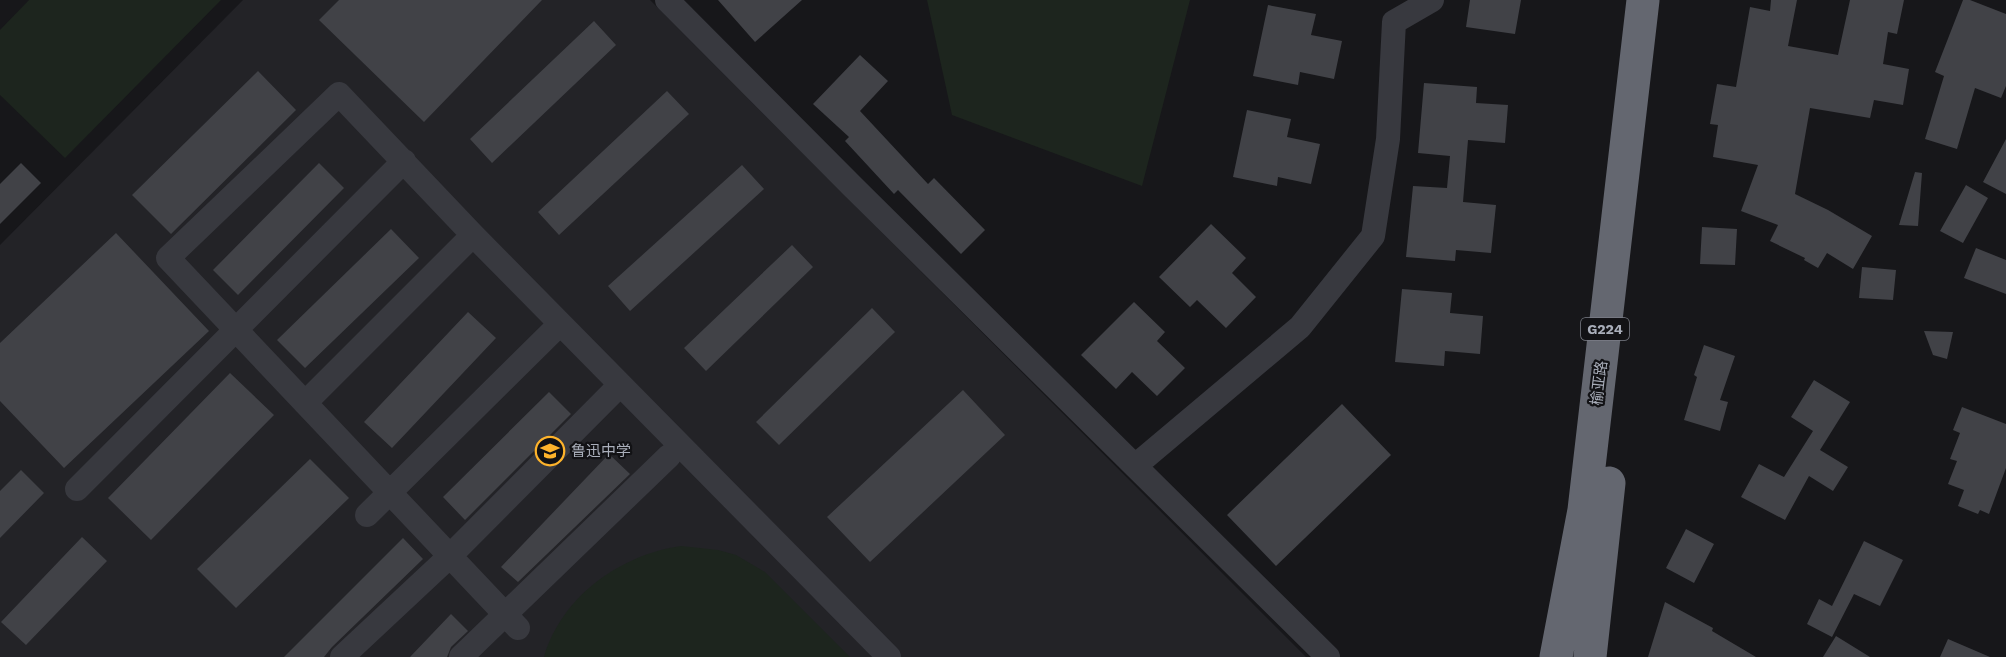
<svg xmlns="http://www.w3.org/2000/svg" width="2006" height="657" viewBox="0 0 2006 657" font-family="'Work Sans','Noto Sans SC',sans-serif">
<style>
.built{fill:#232327}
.green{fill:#1d251e}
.building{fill:#414247}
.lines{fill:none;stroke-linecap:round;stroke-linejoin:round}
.minor{stroke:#38393f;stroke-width:24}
.highway{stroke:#646770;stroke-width:33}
.labels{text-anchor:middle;stroke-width:4.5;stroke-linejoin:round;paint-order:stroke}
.shield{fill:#121215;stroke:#7c7f88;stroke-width:1.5}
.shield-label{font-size:14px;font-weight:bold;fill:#a9aeba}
.street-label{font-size:15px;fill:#a9aeba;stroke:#121215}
.poi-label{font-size:15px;fill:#a9aeba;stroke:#121215;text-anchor:start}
</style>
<rect width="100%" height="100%" fill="#17171a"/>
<path class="built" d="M243 0H650L1306 657H0V245Z"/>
<path class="green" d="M29 0H221L65 158 0 95V30Z
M927 0H1190L1142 186 952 115Z
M681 546 718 550 736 555 765 572 850 657H544C562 596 620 555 681 546Z"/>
<path class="building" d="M339 0H542L424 122 319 20Z
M718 0H802L755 42Z
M1470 0H1521L1515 34 1466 27Z
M1771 0H1797L1788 46 1838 55 1850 0H1904L1897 34 1888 32 1883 64 1909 69 1903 105 1874 100 1870 118 1810 108 1795 194 1828 210 1872 236 1853 269 1827 253 1818 268 1804 260 1805 258 1770 241 1778 225 1741 211 1758 165 1713 157 1718 125 1710 124 1717 84 1736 87 1750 7 1770 11Z
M1963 0H1970L2006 14V86L2001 98 1975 88 1957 149 1925 139 1944 76 1935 72Z
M1268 5 1316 14 1311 35 1342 41 1334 79 1300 72 1298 85 1253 76Z
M594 21 616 45 492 163 470 139Z
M860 55 888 81 860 111 928 184 934 178 985 230 961 254 898 190 894 194 845 141 849 137 813 104Z
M258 71 296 110 171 234 132 195Z
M1424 83 1477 87 1476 103 1508 105 1505 143 1468 140 1463 202 1496 205 1491 253 1456 250 1455 261 1406 257 1413 186 1447 188 1450 156 1418 153Z
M667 91 689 114 559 235 538 212Z
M1247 110 1291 119 1287 137 1320 144 1311 184 1278 177 1277 186 1233 177Z
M2006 139V194L1983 182Z
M21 163 41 183 0 224V184Z
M319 163 344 188 238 295 213 270Z
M742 165 764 189 630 311 608 286Z
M1915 172 1922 173 1918 226 1899 225Z
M1966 185 1988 198 1963 243 1940 231Z
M1211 224 1246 258 1232 273 1256 297 1226 328 1197 300 1190 307 1159 277Z
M1702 227 1737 229 1735 265 1700 264Z
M391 229 419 258 305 368 277 340Z
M116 233 209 331 64 468 0 401V343Z
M792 245 813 267 706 371 684 348Z
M1976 248 2006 260V294L1964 278Z
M1862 267 1896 270 1893 300 1859 298Z
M1402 289 1452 293 1450 313 1483 316 1480 354 1445 351 1444 366 1395 362Z
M1134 302 1165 332 1157 341 1185 368 1157 396 1132 372 1116 389 1081 355Z
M872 308 895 332 779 445 756 422Z
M468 312 496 338 392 448 364 422Z
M1924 331 1953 332 1947 359 1933 355Z
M1704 345 1735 356 1720 400 1728 402 1720 431 1684 420 1697 377 1694 375Z
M230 373 274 415 151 540 108 498Z
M1814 380 1850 402 1820 450 1848 467 1833 491 1809 476 1785 520 1741 497 1759 464 1784 477 1813 431 1791 417Z
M963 390 1005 435 870 562 827 517Z
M549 392 571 414 465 520 443 497Z
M1342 404 1391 455 1276 566 1227 515Z
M1962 407 2006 424V468L1989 514 1980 510 1978 514 1958 506 1964 490 1948 484 1957 461 1950 459 1960 433 1953 430Z
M609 454 630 474 518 582 501 567Z
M310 459 349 498 236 608 197 569Z
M21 470 44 493 0 538V491Z
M1686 529 1714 544 1694 583 1666 568Z
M82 537 107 561 26 645 1 622Z
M403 538 423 559 332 647 324 657H284Z
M1864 541 1903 560 1880 606 1854 594 1832 637 1807 624 1819 599 1832 606Z
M1665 602 1713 628 1712 631 1756 657H1648Z
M451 614 468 631 451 647 447 657H410Z
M1836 636 1870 657H1823Z
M1948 639 1990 657H1940Z"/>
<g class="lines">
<path class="minor" d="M667 0 853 187 1328 657
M305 403 473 235
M1135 466 1300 327 1373 236 1388 139 1394 22 1432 0
M77 489 404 161
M367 515 560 324
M518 628 168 258 339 94 473 235 889 657
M342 657 450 556 620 385
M461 657 669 456"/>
<path class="highway" d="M1556 657 1584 510 1643 0
M1590 657 1609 483"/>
</g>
<defs>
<g id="school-ring" transform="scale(1.5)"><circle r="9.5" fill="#121215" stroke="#feb32b" stroke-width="1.5"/><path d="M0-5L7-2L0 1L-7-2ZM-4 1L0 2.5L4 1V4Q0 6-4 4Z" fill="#feb32b"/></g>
</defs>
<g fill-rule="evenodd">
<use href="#school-ring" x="550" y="451"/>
</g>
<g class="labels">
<rect class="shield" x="1581" y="318" width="48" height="22" rx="4.5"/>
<g class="shield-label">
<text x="1605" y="334">G224</text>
</g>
<g class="street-label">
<text transform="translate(1599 383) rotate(-83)" y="5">榆亚路</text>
</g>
<g class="poi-label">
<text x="571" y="456">鲁迅中学</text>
</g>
</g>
</svg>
